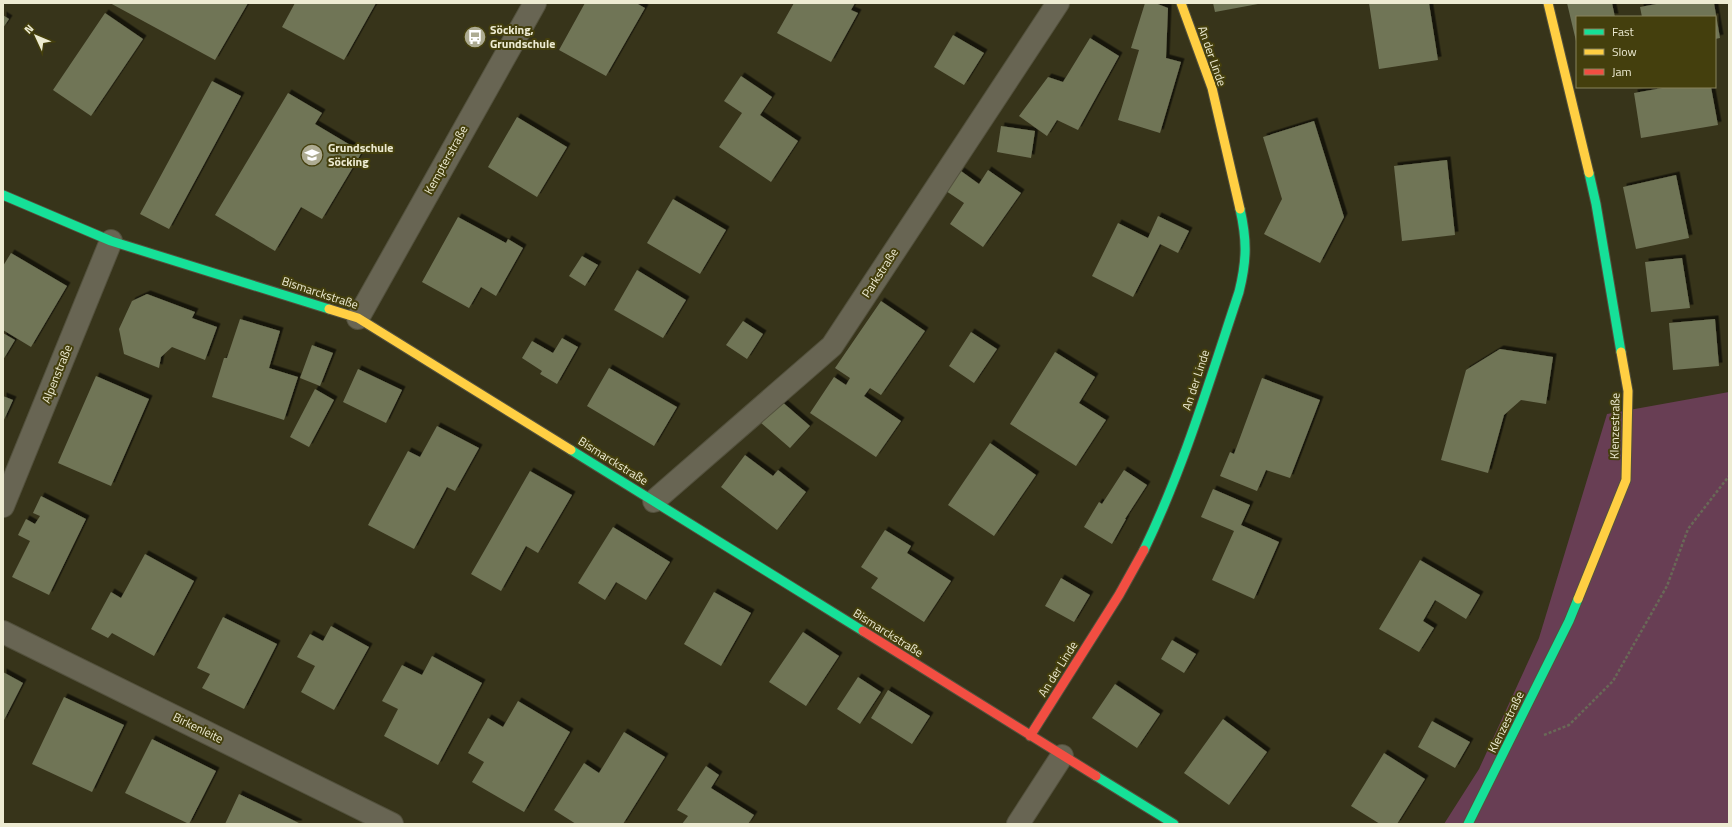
<svg xmlns="http://www.w3.org/2000/svg" width="1732" height="827" viewBox="0 0 1732 827" font-family="'Titillium Web',sans-serif">
<style>
.green{fill:#683e54}
.building{fill:#707457;filter:url(#shadow)}
.lines{fill:none;stroke-linecap:round;stroke-linejoin:round}
.street-casing{stroke:#53513d;stroke-width:24}
.fast-casing{stroke:#53513d;stroke-width:11}
.slow-casing{stroke:#53513d;stroke-width:11}
.jam-casing{stroke:#53513d;stroke-width:11}
.path{stroke:#696857;stroke-width:2.5;stroke-dasharray:3 2;stroke-linecap:butt}
.street{stroke:#686553;stroke-width:22}
.fast{stroke:#16e098;stroke-width:9}
.slow{stroke:#ffcf43;stroke-width:9}
.jam{stroke:#f24e42;stroke-width:9}
.labels{text-anchor:middle;stroke-width:4;stroke-linejoin:round;paint-order:stroke}
.poi-label{font-size:12px;font-weight:bold;fill:#edebd2;stroke:#443f0d;text-anchor:start}
.street-label{font-size:12px;fill:#edebd2;stroke:#443f0d}
</style>
<defs>
<filter id="shadow"><feDropShadow dx="3.5" dy="-3.5" stdDeviation="0" flood-color="#0009"/></filter>
</defs>
<rect width="100%" height="100%" fill="#37341a"/>
<path class="green" d="M1729 392V824H1444L1479 769 1539 638 1607 414Z"/>
<path class="building" d="M110 3H248L215 60Z
M295 3H376L344 60 282 27Z
M585 3H636L645 8 606 76 559 50Z
M794 3H855L851 10 858 13 831 62 777 33Z
M1145 3H1155L1168 8 1166 58 1181 62 1160 133 1118 120 1139 50 1131 48Z
M1213 3H1258V4L1215 12Z
M1369 3H1429L1438 60 1379 69Z
M1567 3H1612L1615 17H1577V41H1576Z
M1662 3H1714L1720 38 1715 39V17H1642L1640 7Z
M105 13 143 39 91 116 53 90Z
M3 15 9 19 3 28Z
M953 35 984 53 964 85 934 67Z
M1090 38 1119 56 1078 130 1057 120 1047 136 1019 116 1048 77 1063 82Z
M741 76 772 97 760 115 798 141 771 182 719 147 742 113 724 101Z
M212 81 241 96 169 229 140 214Z
M1668 87H1711L1718 125 1641 138 1634 93Z
M288 93 322 113 315 124 362 152 322 219 301 207 275 251 215 215Z
M517 117 567 147 537 197 488 167Z
M1314 121 1344 217 1320 263 1264 234 1282 199 1263 137Z
M1001 126 1035 131 1031 158 997 152Z
M1447 160 1455 235 1402 241 1394 166Z
M988 170 1021 193 983 247 950 224 964 203 946 191 961 171 979 184Z
M1676 175 1689 238 1636 249 1623 187Z
M673 199 726 230 700 274 647 243Z
M1158 216 1189 231 1178 253 1160 244 1133 297 1092 276 1118 223 1148 238Z
M458 217 506 243 508 239 523 248 496 296 481 287 469 308 422 282Z
M11 253 67 286 31 347 3 330V266Z
M582 256 598 265 585 286 569 276Z
M1682 258 1690 308 1651 312 1645 262Z
M637 270 686 300 663 338 614 310Z
M147 294 195 312 192 318 217 327 205 360 172 347 161 357 159 368 124 354 119 329 132 301Z
M881 301 925 331 881 395 870 388 864 396 901 421 876 457 810 413 834 377 846 385 850 378 835 368Z
M240 319 280 331 269 368 298 377 284 420 212 397 224 358H227Z
M1715 319 1719 366 1673 370 1669 323Z
M743 321 763 334 747 359 726 345Z
M971 332 997 349 974 383 949 366Z
M3 333 15 340 3 360Z
M562 338 578 347 557 384 540 374 542 371 522 358 532 341 553 353Z
M312 345 333 353 320 386 300 378Z
M1500 349 1553 357 1546 404 1521 400 1504 415 1488 473 1441 460 1466 370Z
M1055 352 1095 377 1079 403 1106 420 1076 466 1010 424Z
M609 368 677 407 654 446 587 406Z
M358 369 402 390 386 423 343 402Z
M96 376 149 399 111 486 58 463Z
M1262 378 1320 400 1290 478 1266 470 1257 491 1220 476 1230 452 1234 454Z
M315 389 334 400 309 447 290 437Z
M3 396 13 400 3 422Z
M780 400 810 426 790 448 760 422Z
M437 426 479 448 455 491 447 487 414 549 368 525 408 451 420 457Z
M990 443 1036 475 994 536 948 505Z
M745 455 773 476 778 470 806 492 777 530 721 487Z
M1124 470 1147 485 1125 519H1126L1112 544 1084 527 1099 502 1102 504Z
M530 471 572 495 538 553 526 546 501 591 471 574Z
M1213 489 1250 505 1241 525 1279 542 1254 599 1212 580 1234 531 1201 517Z
M41 496 86 519 49 595 12 577 30 541 18 535 26 519 35 524 40 516 33 513Z
M613 527 670 562 646 600 616 582 605 600 578 583Z
M885 530 911 546 907 553 951 581 924 622 871 588 878 578 861 567Z
M145 554 194 581 154 656 112 633 108 638 91 629 111 592 121 598Z
M1420 560 1480 595 1466 619 1435 600 1423 621 1434 628 1419 652 1379 629Z
M1061 578 1090 595 1074 622 1045 606Z
M714 592 751 613 721 666 684 644Z
M223 617 277 644 244 709 202 688 210 674 197 668Z
M331 626 369 647 334 710 301 692 315 666 297 657 310 634 323 641Z
M803 632 839 656 806 706 769 682Z
M1172 640 1196 654 1184 673 1161 659Z
M432 656 482 683 438 765 384 736 398 709 382 701 402 665 422 675Z
M3 672 23 683 3 722Z
M858 677 881 692 860 724 837 709Z
M1115 684 1160 714 1137 748 1092 718Z
M888 690 930 716 912 744 871 718Z
M64 697 124 725 92 792 32 764Z
M518 701 570 732 524 812 472 782 484 762 468 753 488 718 503 727Z
M1223 719 1267 752 1229 805 1184 773Z
M1432 721 1470 742 1455 768 1418 747Z
M624 732 665 757 623 824H576L554 810 584 763 599 773Z
M152 739 216 771 189 824 125 793Z
M1384 753 1425 779 1397 824H1380L1351 806Z
M706 766 719 775 711 788 754 815 748 824H682L688 816 677 810Z
M239 794 299 823 298 824H225Z"/>
<g class="lines">
<g class="street-casing">
<path id="street" d="M358 318 535 3
M654 501 832 346 1058 3
M3 506 111 241
M3 632 392 824
M1018 824 1062 756"/>
</g>
<g class="fast-casing">
<path id="fast" d="M1589 173 1596 204 1621 352
M3 195 111 241 329 309
M571 450 863 631
M1144 550C1184 467 1210 379 1239 292 1247 260 1247 240 1240 209
M1096 776 1174 824
M1468 824 1569 621 1578 599"/>
</g>
<g class="slow-casing">
<path id="slow" d="M1181 3 1212 88 1240 209
M1548 3 1589 173
M329 309 358 318 571 450
M1578 599 1626 480 1628 391 1621 352"/>
</g>
<g class="jam-casing">
<path id="jam" d="M863 631 1096 776
M1030 736 1119 595 1144 550"/>
</g>
<path class="path" d="M1544 735 1569 725 1613 681 1667 586 1688 529 1729 476"/>
<use href="#street" class="street"/>
<use href="#fast" class="fast"/>
<use href="#slow" class="slow"/>
<use href="#jam" class="jam"/>
</g>
<defs>
<g id="bus-disc" transform="scale(1.15)"><circle r="9.5" fill="#adab92" stroke="#443f0d"/><path d="M-5-6H5V4H4V6H2V4H-2V6H-4V4H-5ZM-3.5-4V0h7V-4ZM-3.5 1.2v1.5H-2V1.2ZM2 1.2v1.5H3.5V1.2Z" fill="#fff"/></g>
<g id="school-disc" transform="scale(1.15)"><circle r="9.5" fill="#adab92" stroke="#443f0d"/><path d="M0-5L7-2L0 1L-7-2ZM-4 1L0 2.5L4 1V4Q0 6-4 4Z" fill="#fff"/></g>
</defs>
<g fill-rule="evenodd">
<use href="#bus-disc" x="475" y="37"/>
<use href="#school-disc" x="312" y="155"/>
</g>
<g class="labels">
<g class="poi-label">
<text x="490" y="34">Söcking,<tspan x="490" dy="14">Grundschule</tspan></text>
<text x="328" y="152">Grundschule<tspan x="328" dy="14">Söcking</tspan></text>
</g>
<g class="street-label">
<text transform="translate(1212 56) rotate(71)" y="4">An der Linde</text>
<text transform="translate(446 160) rotate(-61)" y="4">Kempterstraße</text>
<text transform="translate(880 273) rotate(-57)" y="4">Parkstraße</text>
<text transform="translate(320 293) rotate(18)" y="4">Bismarckstraße</text>
<text transform="translate(57 374) rotate(-68)" y="4">Alpenstraße</text>
<text transform="translate(1196 380) rotate(-72)" y="4">An der Linde</text>
<text transform="translate(1615 426) rotate(-89)" y="4">Klenzestraße</text>
<text transform="translate(613 461) rotate(32)" y="4">Bismarckstraße</text>
<text transform="translate(888 633) rotate(32)" y="4">Bismarckstraße</text>
<text transform="translate(1058 669) rotate(-58)" y="4">An der Linde</text>
<text transform="translate(1506 722) rotate(-64)" y="4">Klenzestraße</text>
<text transform="translate(198 728) rotate(26)" y="4">Birkenleite</text>
</g>
</g>
<rect width="1732" height="827" fill="none" stroke="#edebd2" stroke-width="8"/>
<rect x="1576" y="16" width="140" height="72" fill="#443f0d" stroke="#88845c"/>
<rect x="1584" y="29" width="20" height="6" fill="#16e098" stroke="#88845c"/>
<text x="1612" y="36" font-size="12" fill="#edebd2">Fast</text>
<rect x="1584" y="49" width="20" height="6" fill="#ffcf43" stroke="#88845c"/>
<text x="1612" y="56" font-size="12" fill="#edebd2">Slow</text>
<rect x="1584" y="69" width="20" height="6" fill="#f24e42" stroke="#88845c"/>
<text x="1612" y="76" font-size="12" fill="#edebd2">Jam</text>
<g transform="translate(36 36) rotate(314)" stroke="#443f0d" stroke-width="3" paint-order="stroke">
<path d="M0-3L7 15L0 10L-7 15Z" fill="#edebd2"/>
<text y="-6" font-size="11" font-weight="bold" text-anchor="middle" fill="#edebd2">N</text>
</g>
</svg>
